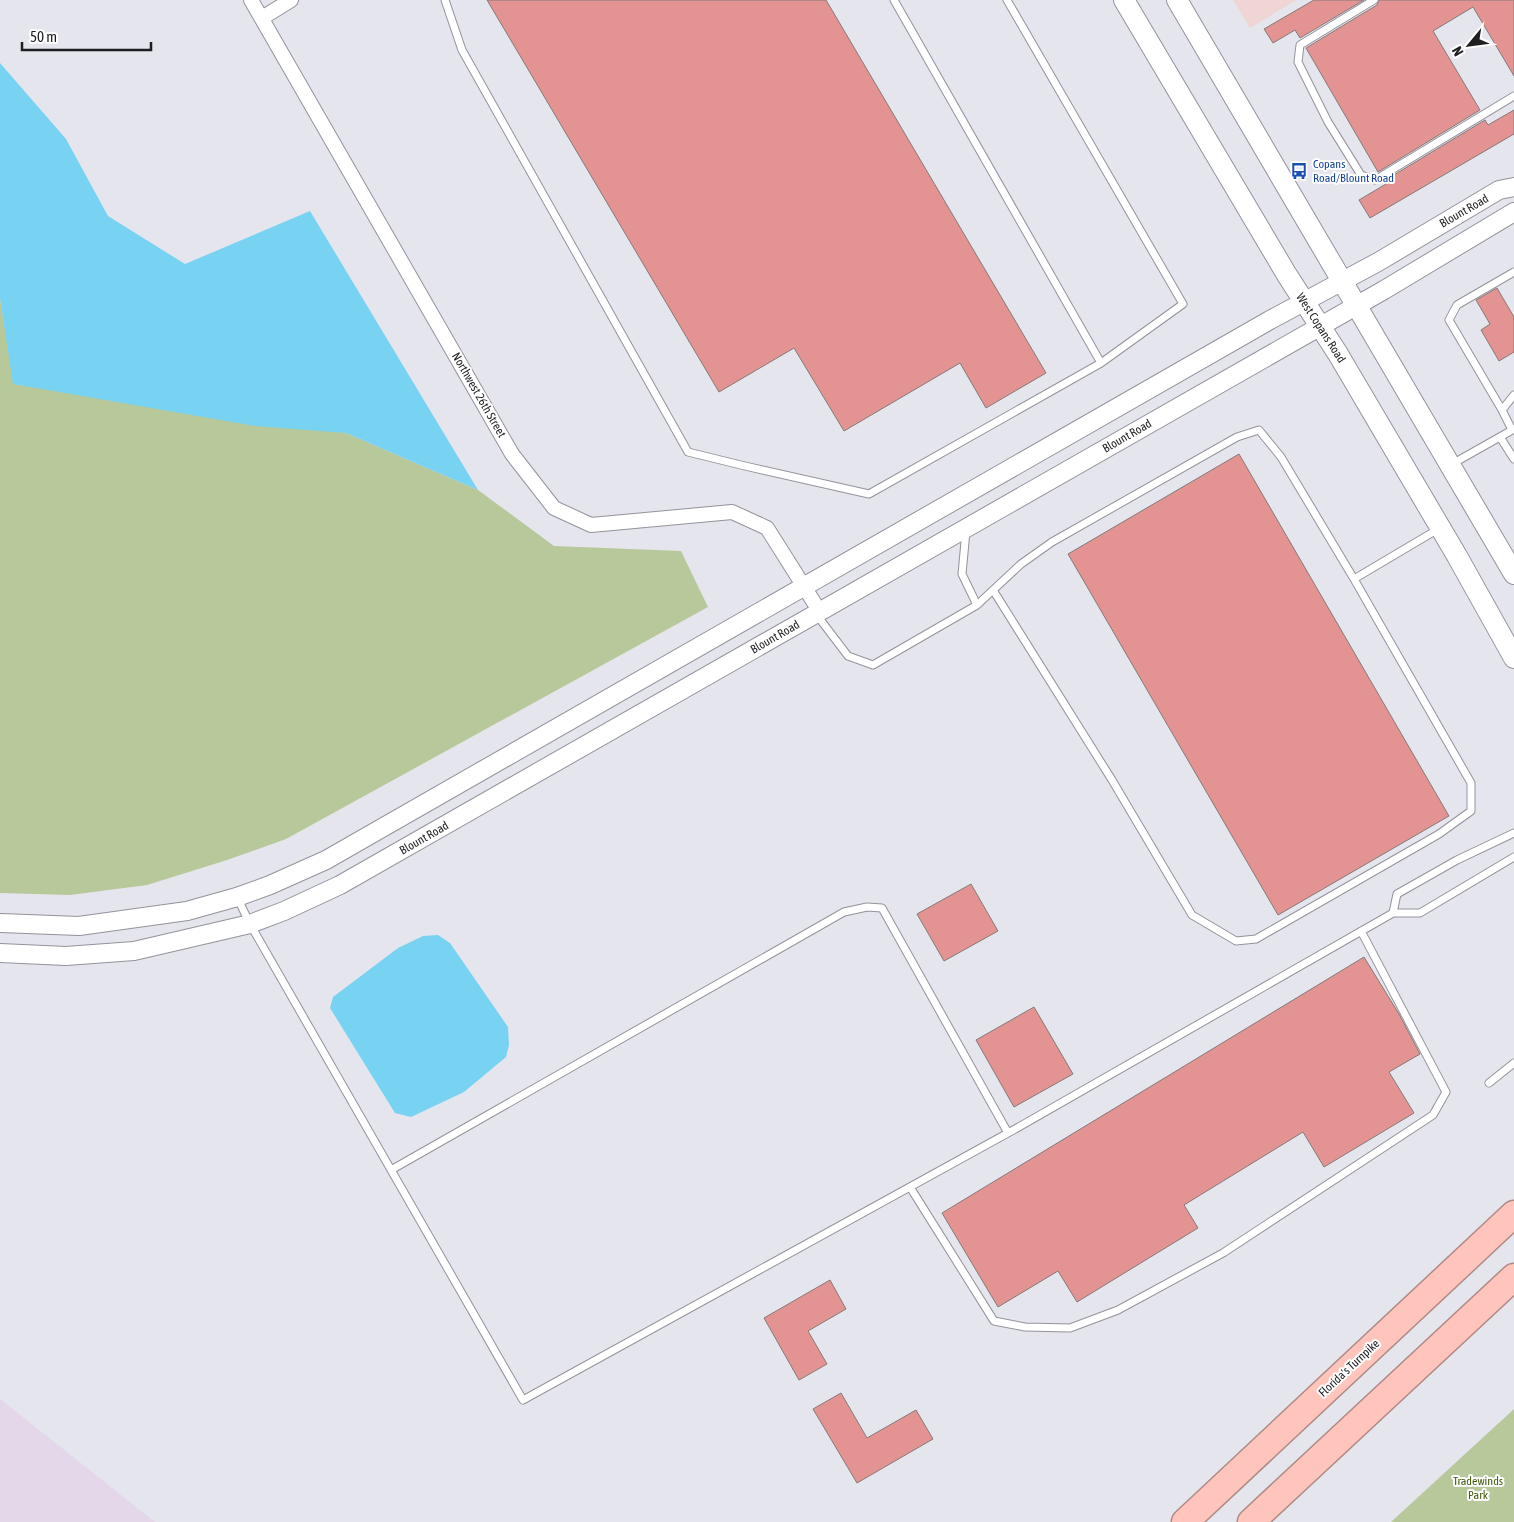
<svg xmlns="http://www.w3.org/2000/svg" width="1514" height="1522" viewBox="0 0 1514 1522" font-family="'Asap Condensed',sans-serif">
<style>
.commercial{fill:#f0d5d5}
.industrial{fill:#e4d7ea}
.green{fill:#b7c89a}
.water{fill:#78d2f1}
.building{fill:#e39391;stroke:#847a79}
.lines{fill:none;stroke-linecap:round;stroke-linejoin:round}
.service-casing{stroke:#94939c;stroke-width:9}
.minor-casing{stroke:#94939c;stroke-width:16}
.tertiary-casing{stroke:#94939c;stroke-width:20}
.secondary-casing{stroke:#94939c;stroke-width:22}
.motorway-casing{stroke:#b08a85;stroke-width:29}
.service{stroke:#fff;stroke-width:7}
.minor{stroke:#fff;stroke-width:14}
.tertiary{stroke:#fff;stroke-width:18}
.secondary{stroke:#fff;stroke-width:20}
.motorway{stroke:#ffc4bb;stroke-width:26}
.labels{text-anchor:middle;stroke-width:4;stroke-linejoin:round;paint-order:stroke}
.transit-label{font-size:12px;fill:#164399;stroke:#fff;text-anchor:start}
.street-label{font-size:12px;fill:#1e1d21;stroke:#fff}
.park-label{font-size:12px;fill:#475c10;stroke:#fff}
</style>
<rect width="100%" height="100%" fill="#e5e5ee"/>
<path class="commercial" d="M1233 0H1297L1250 28Z"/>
<path class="industrial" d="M0 1399 155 1522H0Z"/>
<path class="green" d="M0 298 14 384 346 433 478 490 554 546 681 551 708 607 286 839 227 860 147 885 70 895 0 893Z
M1514 1409V1522H1391Z"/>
<path class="water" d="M0 63 66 139 108 216 185 264 310 211 478 490 346 433 255 426 13 384 0 298Z
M438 935 450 943 508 1027 509 1045 506 1057 464 1092 411 1117 395 1113 330 1008 333 997 398 948 423 936Z"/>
<path class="building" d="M487 0H826L1046 373 986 408 960 363 844 431 794 348 719 392Z
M1314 0H1364L1300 38 1295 30 1273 43 1264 29Z
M1379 0H1514V76L1473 7 1433 31 1480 110 1378 172 1306 48 1377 5Z
M1514 110V134L1370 218 1359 200 1386 184 1384 181 1485 120 1488 125Z
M1497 288 1514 317V352L1499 361 1481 330 1490 324 1476 300Z
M1239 454 1449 816 1278 915 1068 554Z
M971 884 998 931 944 961 917 914Z
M1364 957 1399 1014 1420 1054 1389 1072 1414 1113 1324 1167 1303 1132 1184 1205 1198 1228 1077 1302 1058 1271 998 1307 942 1213Z
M1034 1007 1073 1074 1014 1107 976 1040Z
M830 1280 846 1309 808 1331 827 1364 799 1380 764 1318Z
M841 1393 867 1438 916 1410 933 1439 857 1483 813 1409Z"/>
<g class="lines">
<g class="service-casing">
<path id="service" d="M445 0 462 50 688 452 745 466 869 494 1101 363
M894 0 1101 363 1183 304 1007 0
M1374 0 1300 45 1298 62 1328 122 1361 175 1375 180 1514 96
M1502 410 1449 320 1457 305 1514 272
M1512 430 1502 410 1514 395
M1500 437 1514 459
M1452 464 1514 429
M966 531 962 574 977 605
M1354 579 1440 528
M816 614 848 656 873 665 977 605 1021 564 1052 542 1237 437 1259 430 1281 457 1354 579 1471 783V811L1439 834 1256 939 1236 941 1192 915 1112 780 993 590
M237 897 250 924 523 1400 1017 1128 1393 913H1420L1514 857
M1393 913 1397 894 1457 860 1514 833
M1489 1083 1514 1063
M391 1170 844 912 867 907 882 908 1008 1133
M910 1187 994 1321 1025 1327 1070 1328 1118 1310 1223 1253 1433 1115 1446 1092 1361 931"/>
</g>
<g class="minor-casing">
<path id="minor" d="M251 0 512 454 554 508 591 525 732 512 767 528 820 612
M262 18 291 0"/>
</g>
<g class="tertiary-casing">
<path id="tertiary" d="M0 923 79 926 187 911 237 897 270 885 326 860 1270 320 1378 262 1499 190 1514 187
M0 953 66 956 134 951 250 924 284 911 340 885 1384 290 1514 212"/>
</g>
<g class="secondary-casing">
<path id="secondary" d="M1124 0 1287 275 1338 354 1457 556 1514 658
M1177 0 1514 574"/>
</g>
<g class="motorway-casing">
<path id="motorway" d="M1185 1522 1514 1214
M1251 1522 1514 1277"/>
</g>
<use href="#service" class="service"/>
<use href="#minor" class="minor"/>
<use href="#tertiary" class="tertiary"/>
<use href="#secondary" class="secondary"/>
<use href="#motorway" class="motorway"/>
</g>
<defs>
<g id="bus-bare" transform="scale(1.35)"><path d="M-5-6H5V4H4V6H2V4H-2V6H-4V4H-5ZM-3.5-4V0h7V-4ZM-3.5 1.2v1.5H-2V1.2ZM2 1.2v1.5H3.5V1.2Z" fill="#1a4fb4" stroke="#fff" stroke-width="2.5" paint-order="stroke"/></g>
</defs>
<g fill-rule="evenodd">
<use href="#bus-bare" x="1299" y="171"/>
</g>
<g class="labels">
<g class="transit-label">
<text x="1313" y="168">Copans<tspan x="1313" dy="14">Road/Blount Road</tspan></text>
</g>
<g class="street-label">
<text transform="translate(1464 211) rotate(-30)" y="4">Blount Road</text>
<text transform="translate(1321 328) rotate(57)" y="4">West Copans Road</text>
<text transform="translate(479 395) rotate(60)" y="4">Northwest 26th Street</text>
<text transform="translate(1127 436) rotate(-30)" y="4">Blount Road</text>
<text transform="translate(775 637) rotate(-30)" y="4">Blount Road</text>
<text transform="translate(424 838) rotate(-30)" y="4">Blount Road</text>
<text transform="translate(1349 1368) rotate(-43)" y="4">Florida's Turnpike</text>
</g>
<g class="park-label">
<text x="1478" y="1485">Tradewinds<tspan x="1478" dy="14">Park</tspan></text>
</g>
</g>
<g transform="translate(1469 45) rotate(241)" stroke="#ffffff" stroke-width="4" paint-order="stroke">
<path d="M0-4L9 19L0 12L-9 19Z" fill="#1e1d21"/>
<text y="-8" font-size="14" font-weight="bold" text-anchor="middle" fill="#1e1d21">N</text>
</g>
<path d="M22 42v8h129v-8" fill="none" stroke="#1e1d21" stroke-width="2.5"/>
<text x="30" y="42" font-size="15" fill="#1e1d21" stroke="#ffffff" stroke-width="4" paint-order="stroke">50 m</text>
</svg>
